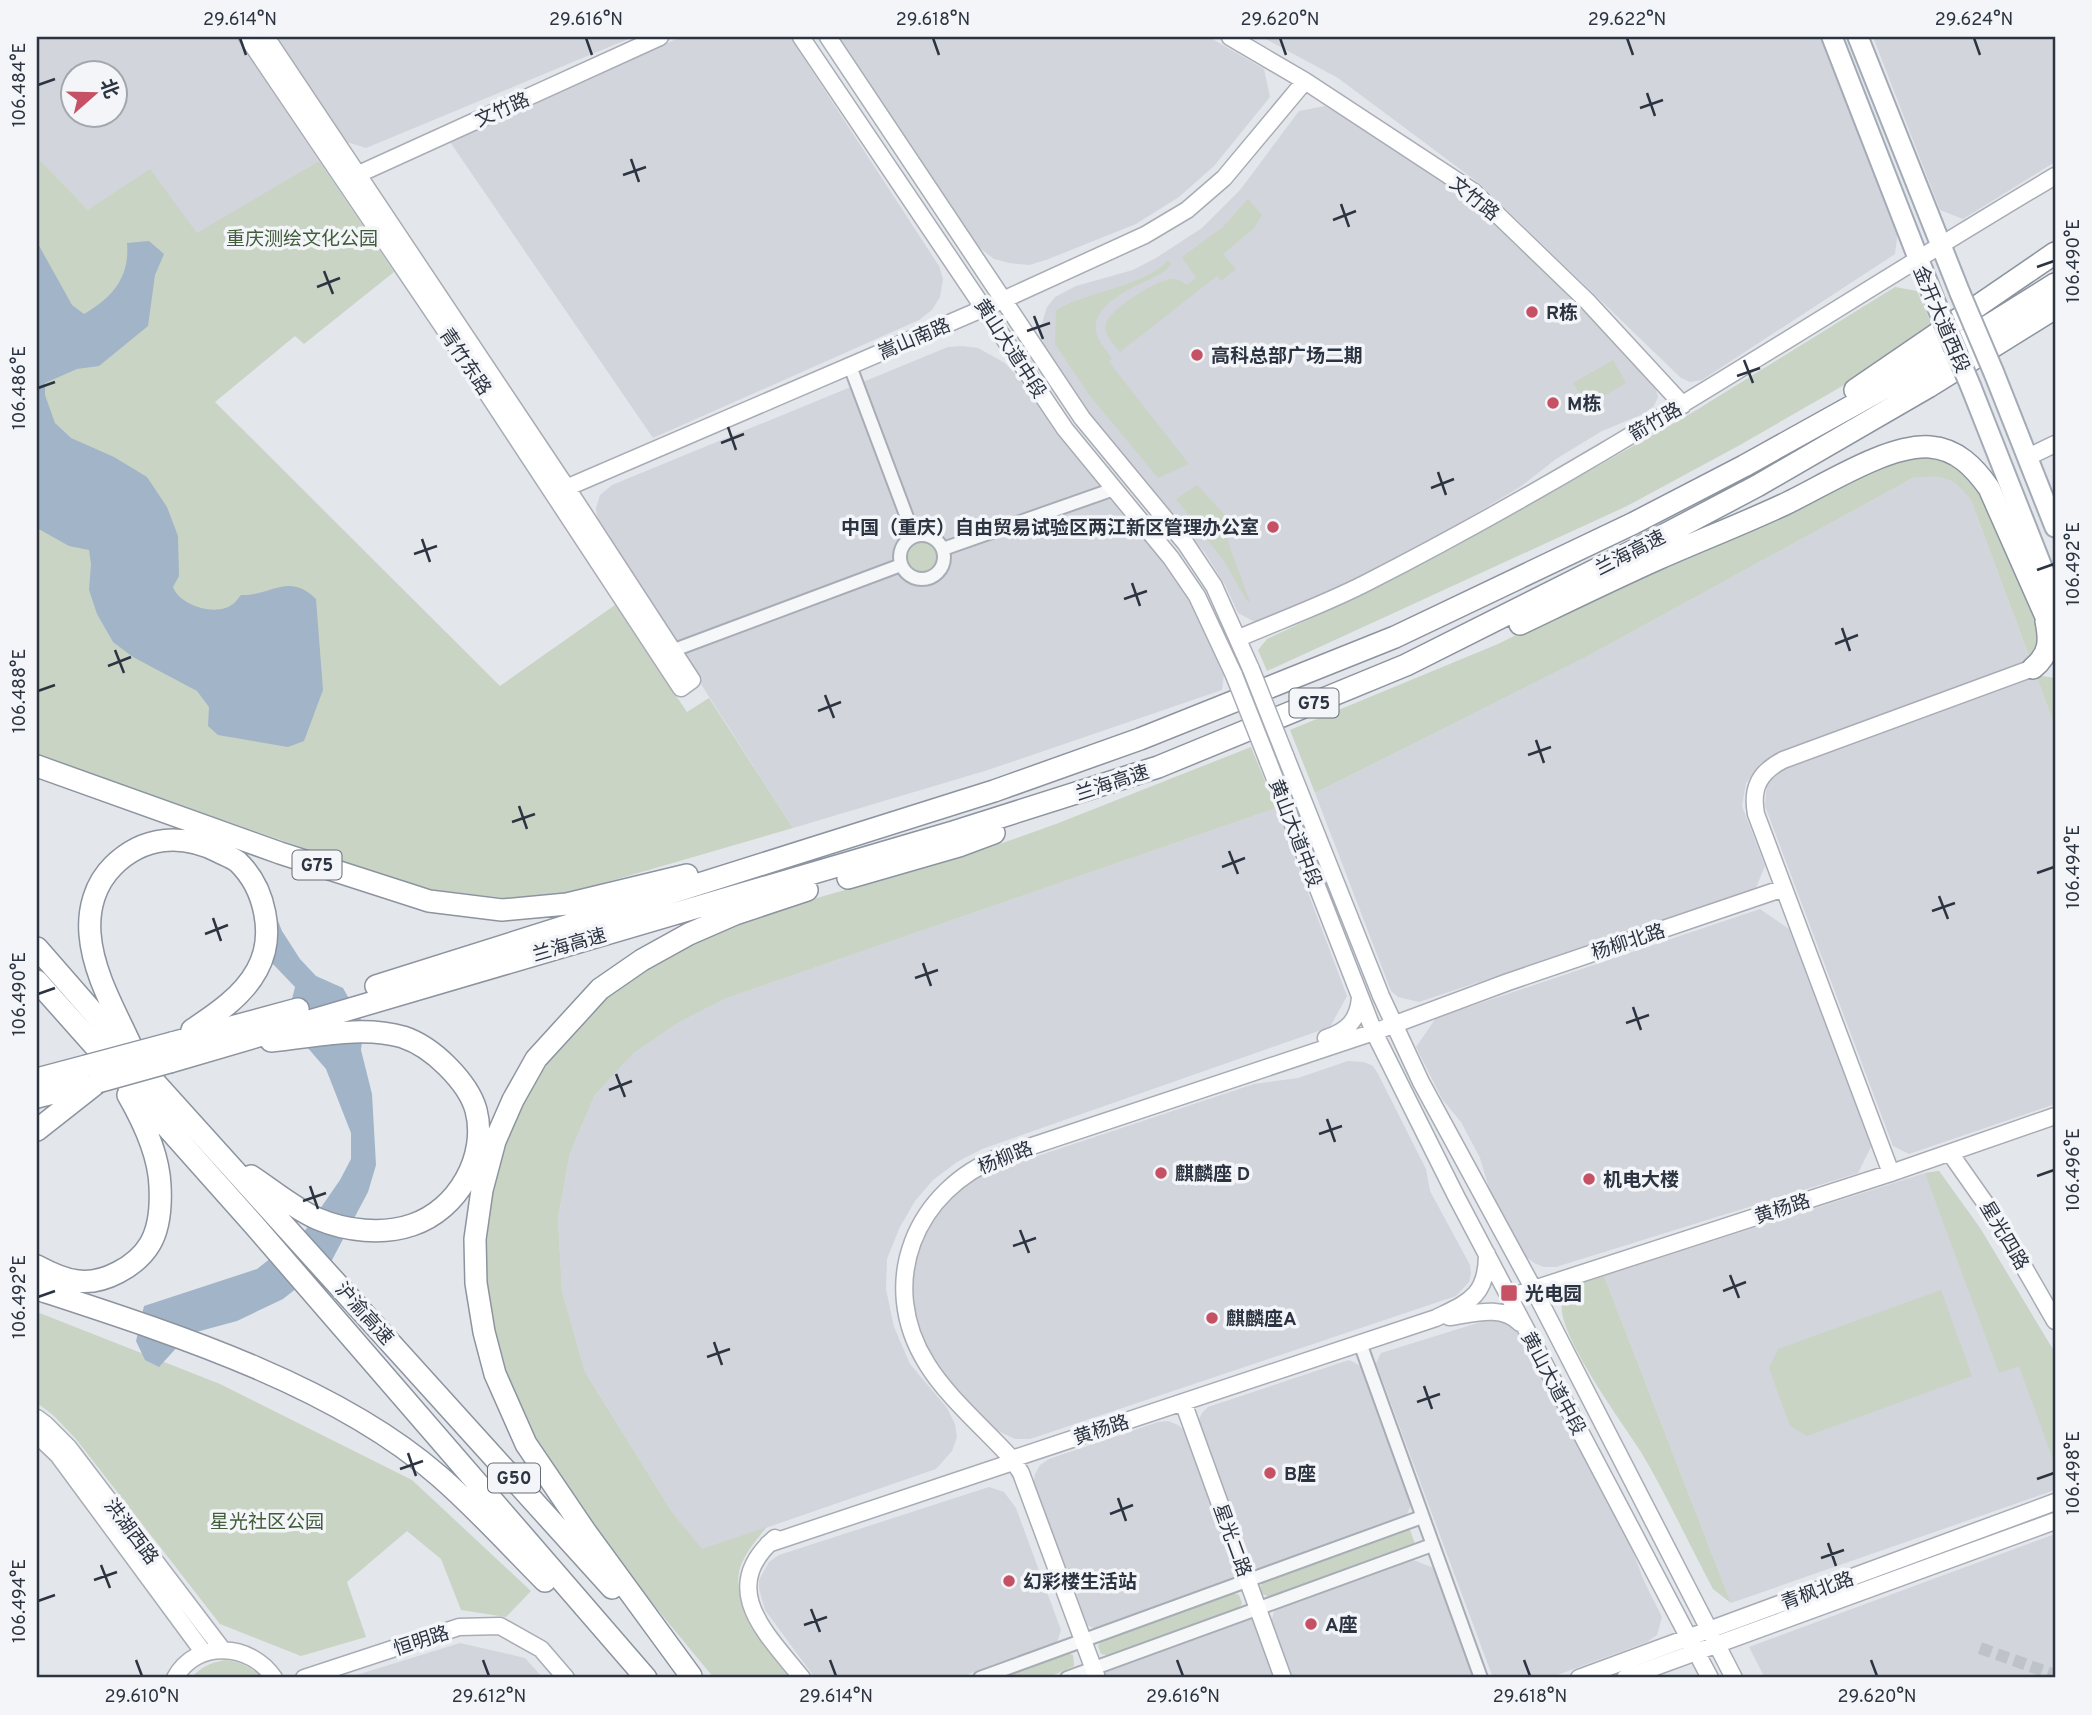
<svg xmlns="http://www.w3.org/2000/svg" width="2092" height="1715" viewBox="0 0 2092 1715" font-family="Overpass,'Noto Sans SC',sans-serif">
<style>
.built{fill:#d2d5dc;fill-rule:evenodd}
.green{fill:#c9d4c5}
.water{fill:#a1b4c8}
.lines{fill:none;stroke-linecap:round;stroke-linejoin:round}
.street-tunnel{stroke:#bec2c9;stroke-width:12;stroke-dasharray:12 6;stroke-linecap:butt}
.street-casing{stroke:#a8adb5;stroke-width:16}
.secondary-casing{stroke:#a8adb5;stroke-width:19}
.primary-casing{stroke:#a3abb6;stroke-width:23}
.highway-casing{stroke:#8c94a0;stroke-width:24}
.street{stroke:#f6f7f9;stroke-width:12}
.secondary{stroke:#fff;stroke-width:16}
.primary{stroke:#fff;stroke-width:19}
.highway{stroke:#fff;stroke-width:21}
.secondary-bridge-casing{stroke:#a8adb5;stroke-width:19;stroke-linecap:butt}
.primary-bridge-casing{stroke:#a3abb6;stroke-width:23;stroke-linecap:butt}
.highway-bridge-casing{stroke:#8c94a0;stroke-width:24;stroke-linecap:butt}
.secondary-bridge{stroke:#fff;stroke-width:16}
.primary-bridge{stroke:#fff;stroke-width:19}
.highway-bridge{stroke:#fff;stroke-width:21}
.ticks{fill:none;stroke:#2c3442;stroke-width:2.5}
.poi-dot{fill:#c65164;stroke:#f3f5f8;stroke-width:2.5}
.labels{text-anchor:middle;stroke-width:7;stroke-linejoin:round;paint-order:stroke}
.shield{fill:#f3f5f8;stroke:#686e79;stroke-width:2}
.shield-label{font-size:18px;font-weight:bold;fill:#2c3442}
.street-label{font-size:19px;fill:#2c3442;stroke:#f3f5f8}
.park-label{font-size:19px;fill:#415d3a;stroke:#f3f5f8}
.poi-label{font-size:19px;font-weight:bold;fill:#2c3442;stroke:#f3f5f8;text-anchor:start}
.neatline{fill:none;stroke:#2c3442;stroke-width:2.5}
.ticks-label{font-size:18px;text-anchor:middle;fill:#2c3442}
</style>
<rect width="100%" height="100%" fill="#e3e6eb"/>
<path class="built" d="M37 37H236L319 161 197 234 88 210 37 157ZM74 74H116V116H74Z
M273 37H633L366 148 344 141Z
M681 37H790L939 266 943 279 940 297 932 310 919 320 653 438 450 142Z
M839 37H1209L1264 69 1270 97 1214 166 1179 197 1136 224 1046 260 1029 265 1009 263 994 259 976 245Z
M1262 37H1824L1898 230 1895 254 1702 380 1690 382 1681 378 1480 184 1338 78Z
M1873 37H2055V162L1963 219 1940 210Z
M1325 106 1472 195 1585 305 1655 387 1658 397 1654 406 1643 414 1602 431 1556 459 1520 487 1445 532 1361 577 1255 622 1238 613 1225 585 1205 553 1083 409 1046 353 1040 330 1047 307 1055 297 1076 286 1133 270 1156 258 1202 228 1240 190 1299 111Z
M963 346 978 348 1005 363 1018 377 1058 435 1163 561 1190 601 1224 673 1222 690 988 770 793 828 598 523 596 508 600 495 612 485 948 347Z
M1931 475 1948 479 1962 488 1971 500 2031 661 1770 757 1760 764 1746 783 1742 806 1765 866 1755 890 1419 1002 1398 997 1391 991 1315 793 1586 657 1913 478Z
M2036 675 2055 727V1104L1909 1154 1893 1146 1765 806 1767 782 1785 767Z
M1276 808 1347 996 1330 1027 982 1149 957 1162 933 1180 915 1201 900 1227 887 1259 886 1289 894 1327 910 1364 947 1408 955 1424 957 1437 952 1451 936 1469 702 1550 672 1512 585 1372 562 1291 558 1218 570 1153 595 1095 634 1053 678 1023 727 998Z
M1760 909 1789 929 1872 1145 1858 1173 1556 1267H1544L1534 1263 1524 1255 1489 1188 1480 1158 1461 1122 1442 1099 1416 1047 1436 1018Z
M1348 1061 1364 1062 1373 1066 1378 1074 1426 1169 1430 1191 1470 1265 1471 1274 1469 1282 1456 1296 1030 1439H1015L994 1429 938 1373 915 1324 912 1286 917 1251 930 1223 952 1196 970 1181 993 1171 1254 1084 1298 1078Z
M1939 1171 1980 1228 2055 1353V1490L1731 1603 1604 1276 1925 1173Z
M1484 1321H1502L1519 1328 1622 1523 1644 1581 1662 1617 1657 1635 1647 1642 1549 1678H1493L1376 1363 1381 1353Z
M1349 1360 1363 1367 1412 1502 1405 1519 1260 1570 1249 1565 1198 1421 1202 1413 1208 1407Z
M1168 1421 1178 1425 1187 1433 1237 1570 1233 1581 1096 1629 1085 1624 1033 1485 1035 1474 1040 1465 1049 1459 1158 1422Z
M989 1487 1004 1492 1016 1508 1061 1630 1057 1642 958 1678H815L765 1610 759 1589V1580L769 1562 779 1555Z
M2055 1534V1678H1765L1749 1647Z
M1411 1559 1436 1569 1476 1678H1289L1270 1626 1275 1608Z
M1254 1614 1277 1678H1105L1102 1670Z
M460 1643 525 1658 543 1678H347Z"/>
<path class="green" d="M37 157 88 210 150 169 197 233 319 161 394 272 304 344 295 336 215 402 500 686 615 605 687 712 709 698 793 828 566 894 524 900 435 890 394 879 37 756Z
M1248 199 1262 215 1254 228 1223 254 1236 269 1221 281 1217 276 1120 352C1114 345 1103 334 1106 324 1109 309 1158 279 1173 279 1179 279 1183 282 1187 285L1196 278 1182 257 1223 227Z
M1168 260 1171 264C1165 273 1154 277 1144 282 1125 291 1088 309 1097 335 1100 344 1107 351 1112 358L1109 362 1189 464 1158 478 1090 396 1055 344 1056 310C1086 292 1149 285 1168 260Z
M1895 287 1917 291 1933 327 1839 388 1740 445 1627 506 1267 671 1258 650 1267 639 1368 592 1453 548 1690 414Z
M1613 360 1626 383 1587 406 1573 383Z
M1927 452 1975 476 2038 616 2040 646 2031 661 1971 500C1954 477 1941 474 1913 478L1586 657 1315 793 1290 730 1498 644 1625 581 1885 460Z
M1197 485 1227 517 1228 542 1250 602 1247 601 1224 561 1176 499Z
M906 557a16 16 0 1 1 32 0a16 16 0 1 1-32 0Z
M2036 675 2055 678V727Z
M1251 747 1276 808 727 998 678 1023 634 1053 595 1095 570 1153 558 1218 562 1291 585 1372 672 1512 702 1549 767 1527C757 1539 745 1553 740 1568 729 1608 773 1649 795 1678H714L610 1552 533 1441 504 1373 492 1329 485 1281 483 1234 502 1141 545 1057 606 994 693 939 795 904 963 857 1056 824Z
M1939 1171 1980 1228 2055 1353V1465L2019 1366 1999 1373 1925 1173Z
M1604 1276 1731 1603 1713 1589C1689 1544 1667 1496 1641 1452 1623 1423 1556 1333 1562 1303 1565 1284 1589 1281 1604 1276Z
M1941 1290 1972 1376 1807 1436 1790 1426 1769 1368 1778 1349Z
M37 1312 220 1384 412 1480 531 1591 506 1617 461 1610 441 1559 407 1531 347 1582 366 1637 301 1656 220 1624 76 1439 53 1415 37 1403Z
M1409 1527 1415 1544 1270 1597 1262 1594 1260 1587 1265 1579Z
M1232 1592 1239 1595 1242 1603 1239 1609 1111 1656 1101 1654 1098 1646 1103 1638Z
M1066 1653 1073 1655 1074 1666 1047 1678H996Z
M225 1660C241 1662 251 1667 263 1678H191C201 1667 210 1663 225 1660Z"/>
<path class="water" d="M149 241 164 254 155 275 148 326 99 366 77 369 45 383V395L55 423 71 438 114 457 147 477 167 507 178 536 179 576 173 587C180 606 217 617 233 604 236 602 238 598 241 595 272 596 288 572 316 599L323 690 304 741 288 747 218 735 208 726 209 707 197 691 133 657 113 642 97 614 89 590 91 564 89 550 69 546 37 528V242L72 305 84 314C113 297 130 277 127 243Z
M264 886 282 931 300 959 316 976 343 988 364 1025 361 1050 372 1094 376 1165 368 1192 332 1260 283 1299 237 1321 189 1334 159 1367 145 1360 136 1341 144 1306 257 1269 304 1232 340 1180 351 1159V1133L326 1069 307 1047 292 999 295 987 271 962 251 904Z"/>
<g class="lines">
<path class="street-tunnel" d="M1980 1648 2055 1675"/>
<g class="street-casing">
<path id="street" d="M850 366 914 536
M900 557a22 22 0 1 1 44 0a22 22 0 1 1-44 0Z
M943 549 1114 489
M666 653 901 565
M1360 1343 1481 1678
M980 1678 1422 1517
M1067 1678 1432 1545"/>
</g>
<g class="secondary-casing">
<path id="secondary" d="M247 37 464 358 681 688 692 680 567 488 266 37
M801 37 1065 429 1171 558 1197 596 1234 675
M828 37 1082 418 1186 544 1214 586 1251 669
M1230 37 1305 81 1474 192 1587 301 1683 405
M350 178 660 37
M2028 457 2055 444
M559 491 1003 300 1145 235 1187 210 1224 178 1305 81
M1239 638C1281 620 1325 604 1366 583 1604 462 1826 312 2055 176
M1285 755 1381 996 1421 1082 1533 1288 1734 1678
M1268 761 1374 1032 1456 1196 1710 1678
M1326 1038C1347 1031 1358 1021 1360 998
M1950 1153 1995 1217 2055 1321
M1891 1173 1756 814C1751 787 1760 772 1783 760L2033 668
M1509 1297 1891 1173 2055 1116
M1449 1317C1473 1314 1501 1304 1520 1323
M1183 1402 1283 1678
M37 1418 45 1424 69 1448 222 1649
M37 1435 58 1455 204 1653
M775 1538C717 1589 766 1633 802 1678
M768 1544 1007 1464 1012 1459 1436 1318C1469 1302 1487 1296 1487 1254
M175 1678C196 1639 251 1643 274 1678
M304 1678 459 1627 500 1626 541 1649 566 1678
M1097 1678 1021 1473 1012 1459C986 1430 947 1397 927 1364 876 1283 915 1189 1002 1156L1374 1032 1508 982 1784 888
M1579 1678 2055 1502
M1625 1678 2055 1521"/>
</g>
<g class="primary-casing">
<path id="primary" d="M1832 37 1936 304
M1858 37 1960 293
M1994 373 2055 527
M1971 387 2055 600"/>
</g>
<g class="highway-casing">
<path id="highway" d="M1855 390 2055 253
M1520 624C1566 602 1613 579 1660 558 1701 540 1742 524 1783 505 1822 487 1887 444 1930 447 1957 449 1974 467 1989 488L2055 637
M2033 668C2050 654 2050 641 2046 621
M37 766 280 853 429 901 502 910 567 904 687 875
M848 878 959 846 994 833
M37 948 140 1066 612 1588
M37 981 255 1226 646 1678
M376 986 994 791 1140 739 1395 637 1634 523 1744 466 1924 366 2055 284
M172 1043 298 1009
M132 1048C116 1012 93 974 90 934 88 909 95 884 113 866 143 836 182 833 219 852 225 855 233 858 238 862 265 888 276 936 257 970 243 996 216 1014 192 1030
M170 1062 953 832 1158 767 1406 665 1647 544 1757 486 1928 387 2055 308
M37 1079 86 1066
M37 1097 89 1084
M37 1130 98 1082
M251 1176C271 1189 296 1210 318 1219 346 1231 383 1235 412 1225 458 1210 488 1156 476 1110 471 1092 459 1078 447 1066 434 1053 421 1043 403 1037 361 1025 314 1037 271 1041
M37 1266C50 1273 62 1279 77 1281 103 1285 137 1266 150 1244 160 1227 161 1205 160 1186 159 1155 143 1121 128 1095
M37 1289C168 1332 334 1384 439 1476 476 1508 510 1546 545 1581
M691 1676 585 1531 526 1444 495 1374 484 1332 476 1283 475 1239 482 1190 495 1141 513 1100 536 1059 600 989 642 960 689 934 735 914 807 890"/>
</g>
<use href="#street" class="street"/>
<use href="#secondary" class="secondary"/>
<use href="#primary" class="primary"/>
<use href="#highway" class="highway"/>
<g class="secondary-bridge-casing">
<path id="secondary-bridge" d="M1251 669 1285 755
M1234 675 1268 761"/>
</g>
<g class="primary-bridge-casing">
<path id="primary-bridge" d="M1960 293 1994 373
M1936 304 1971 387"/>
</g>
<g class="highway-bridge-casing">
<path id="highway-bridge" d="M86 1066 172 1043
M98 1082 170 1062"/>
</g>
<use href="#secondary-bridge" class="secondary-bridge"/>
<use href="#primary-bridge" class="primary-bridge"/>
<use href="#highway-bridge" class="highway-bridge"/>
</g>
<path class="ticks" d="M240 38 246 55M586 38 592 55M933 38 939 55M1280 38 1286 55M1627 38 1633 55M1974 38 1980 55M38 85 55 79M1647 93 1655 116M1640 108 1663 100M631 159 639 182M623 175 646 167M1341 204 1349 227M1333 220 1356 211M2037 267 2054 261M324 271 333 294M317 287 340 278M1034 316 1043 339M1027 331 1050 323M1744 360 1753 383M1737 376 1760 368M38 388 55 382M728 427 736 450M721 443 744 434M1438 472 1446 495M1431 488 1454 479M422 539 430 562M414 554 437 546M2037 570 2054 564M1132 583 1140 606M1124 599 1147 591M1842 628 1850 651M1835 644 1858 635M115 650 124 673M108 666 131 657M38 691 55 685M825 695 834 718M818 711 841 702M1536 740 1544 763M1528 755 1551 747M519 806 527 829M512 822 535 814M1229 851 1238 874M1222 867 1245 858M2037 873 2054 867M1939 896 1948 919M1932 911 1955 903M213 918 221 941M205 934 228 925M923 963 931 986M915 978 938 970M38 994 55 988M1633 1007 1641 1030M1626 1023 1649 1015M616 1074 625 1097M609 1090 632 1081M1327 1119 1335 1142M1319 1134 1342 1126M2037 1176 2054 1170M310 1186 318 1209M303 1201 326 1193M1020 1230 1029 1253M1013 1246 1036 1238M1730 1275 1739 1298M1723 1291 1746 1282M38 1297 55 1291M714 1342 722 1365M707 1357 730 1349M1424 1386 1432 1409M1417 1402 1440 1394M408 1453 416 1476M400 1469 423 1461M2037 1479 2054 1473M1118 1498 1126 1521M1110 1514 1133 1505M1828 1543 1836 1566M1821 1558 1844 1550M101 1565 110 1588M94 1580 117 1572M38 1601 55 1595M811 1609 820 1632M804 1625 827 1617M136 1660 142 1676M483 1660 489 1676M830 1660 836 1676M1177 1660 1183 1676M1524 1660 1530 1676M1871 1660 1877 1676"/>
<g class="poi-dot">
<circle cx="1532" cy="312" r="7"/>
<circle cx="1197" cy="355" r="7"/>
<circle cx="1553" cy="403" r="7"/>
<circle cx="1273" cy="527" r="7"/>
<circle cx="1161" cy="1173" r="7"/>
<circle cx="1589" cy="1179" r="7"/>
<rect x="1500" y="1284" width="18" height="18" rx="3.5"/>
<circle cx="1212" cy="1318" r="7"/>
<circle cx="1270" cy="1473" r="7"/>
<circle cx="1009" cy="1581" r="7"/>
<circle cx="1311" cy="1624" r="7"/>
</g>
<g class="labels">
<g class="shield">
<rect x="1289.5" y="688.5" width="49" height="29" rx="5"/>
<rect x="292.5" y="850.5" width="49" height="29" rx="5"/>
<rect x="488" y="1463.5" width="52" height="29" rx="5"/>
</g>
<g class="shield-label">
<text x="1314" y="709">G75</text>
<text x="317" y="871">G75</text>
<text x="514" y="1484">G50</text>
</g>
<g class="street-label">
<text transform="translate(502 109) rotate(-24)" y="7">文竹路</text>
<text transform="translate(1475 198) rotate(39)" y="7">文竹路</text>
<text transform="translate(1942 319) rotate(67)" y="7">金开大道西段</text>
<text transform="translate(914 338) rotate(-23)" y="7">嵩山南路</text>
<text transform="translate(1011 348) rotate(57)" y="7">黄山大道中段</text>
<text transform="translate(466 361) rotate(56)" y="7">青竹东路</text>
<text transform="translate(1655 421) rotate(-30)" y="7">箭竹路</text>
<text transform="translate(1630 552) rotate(-27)" y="7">兰海高速</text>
<text transform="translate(1112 782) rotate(-18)" y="7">兰海高速</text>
<text transform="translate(1296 833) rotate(69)" y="7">黄山大道中段</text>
<text transform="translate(1628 941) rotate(-18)" y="7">杨柳北路</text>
<text transform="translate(569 944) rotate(-16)" y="7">兰海高速</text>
<text transform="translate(1005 1157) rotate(-22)" y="7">杨柳路</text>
<text transform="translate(1782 1208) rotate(-18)" y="7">黄杨路</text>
<text transform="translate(2005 1235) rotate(59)" y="7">星光四路</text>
<text transform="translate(365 1313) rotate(48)" y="7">沪渝高速</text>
<text transform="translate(1554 1383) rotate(62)" y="7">黄山大道中段</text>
<text transform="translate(1101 1429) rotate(-18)" y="7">黄杨路</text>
<text transform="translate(132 1531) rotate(53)" y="7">洪湖西路</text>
<text transform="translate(1233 1540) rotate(70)" y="7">星光二路</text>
<text transform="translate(1817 1590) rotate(-20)" y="7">青枫北路</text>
<text transform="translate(421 1640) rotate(-18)" y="7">恒明路</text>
</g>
<g class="park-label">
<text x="302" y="245">重庆测绘文化公园</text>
<text x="267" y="1528">星光社区公园</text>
</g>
<g class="poi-label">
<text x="1546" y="319">R栋</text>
<text x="1211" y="362">高科总部广场二期</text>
<text x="1567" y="410">M栋</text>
<text x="1259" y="534" text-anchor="end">中国（重庆）自由贸易试验区两江新区管理办公室</text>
<text x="1175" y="1180">麒麟座 D</text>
<text x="1603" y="1186">机电大楼</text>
<text x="1525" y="1300">光电园</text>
<text x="1226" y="1325">麒麟座A</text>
<text x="1284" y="1480">B座</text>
<text x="1023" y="1588">幻彩楼生活站</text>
<text x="1325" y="1631">A座</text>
</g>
</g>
<rect width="2092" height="1715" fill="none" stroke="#f3f5f8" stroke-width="77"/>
<g transform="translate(94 94) rotate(70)"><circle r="33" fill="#f3f5f8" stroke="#a3a8af" stroke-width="2"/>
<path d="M0-5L12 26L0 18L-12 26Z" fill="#c65164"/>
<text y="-10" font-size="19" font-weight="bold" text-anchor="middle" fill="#2c3442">北</text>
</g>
<rect x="38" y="38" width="2016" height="1638" class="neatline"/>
<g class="ticks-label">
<text x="240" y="25">29.614°N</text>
<text x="586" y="25">29.616°N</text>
<text x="933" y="25">29.618°N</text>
<text x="1280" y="25">29.620°N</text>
<text x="1627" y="25">29.622°N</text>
<text x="1974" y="25">29.624°N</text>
<text transform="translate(19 85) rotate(-90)" y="6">106.484°E</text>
<text transform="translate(2073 261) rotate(-90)" y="6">106.490°E</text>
<text transform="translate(19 388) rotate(-90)" y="6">106.486°E</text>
<text transform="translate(2073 564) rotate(-90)" y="6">106.492°E</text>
<text transform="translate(19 691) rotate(-90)" y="6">106.488°E</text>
<text transform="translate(2073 867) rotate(-90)" y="6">106.494°E</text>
<text transform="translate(19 994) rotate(-90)" y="6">106.490°E</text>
<text transform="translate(2073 1170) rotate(-90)" y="6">106.496°E</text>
<text transform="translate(19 1297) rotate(-90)" y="6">106.492°E</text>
<text transform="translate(2073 1473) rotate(-90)" y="6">106.498°E</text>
<text transform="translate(19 1601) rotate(-90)" y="6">106.494°E</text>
<text x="142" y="1702">29.610°N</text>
<text x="489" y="1702">29.612°N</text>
<text x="836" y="1702">29.614°N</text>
<text x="1183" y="1702">29.616°N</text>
<text x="1530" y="1702">29.618°N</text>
<text x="1877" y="1702">29.620°N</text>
</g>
</svg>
